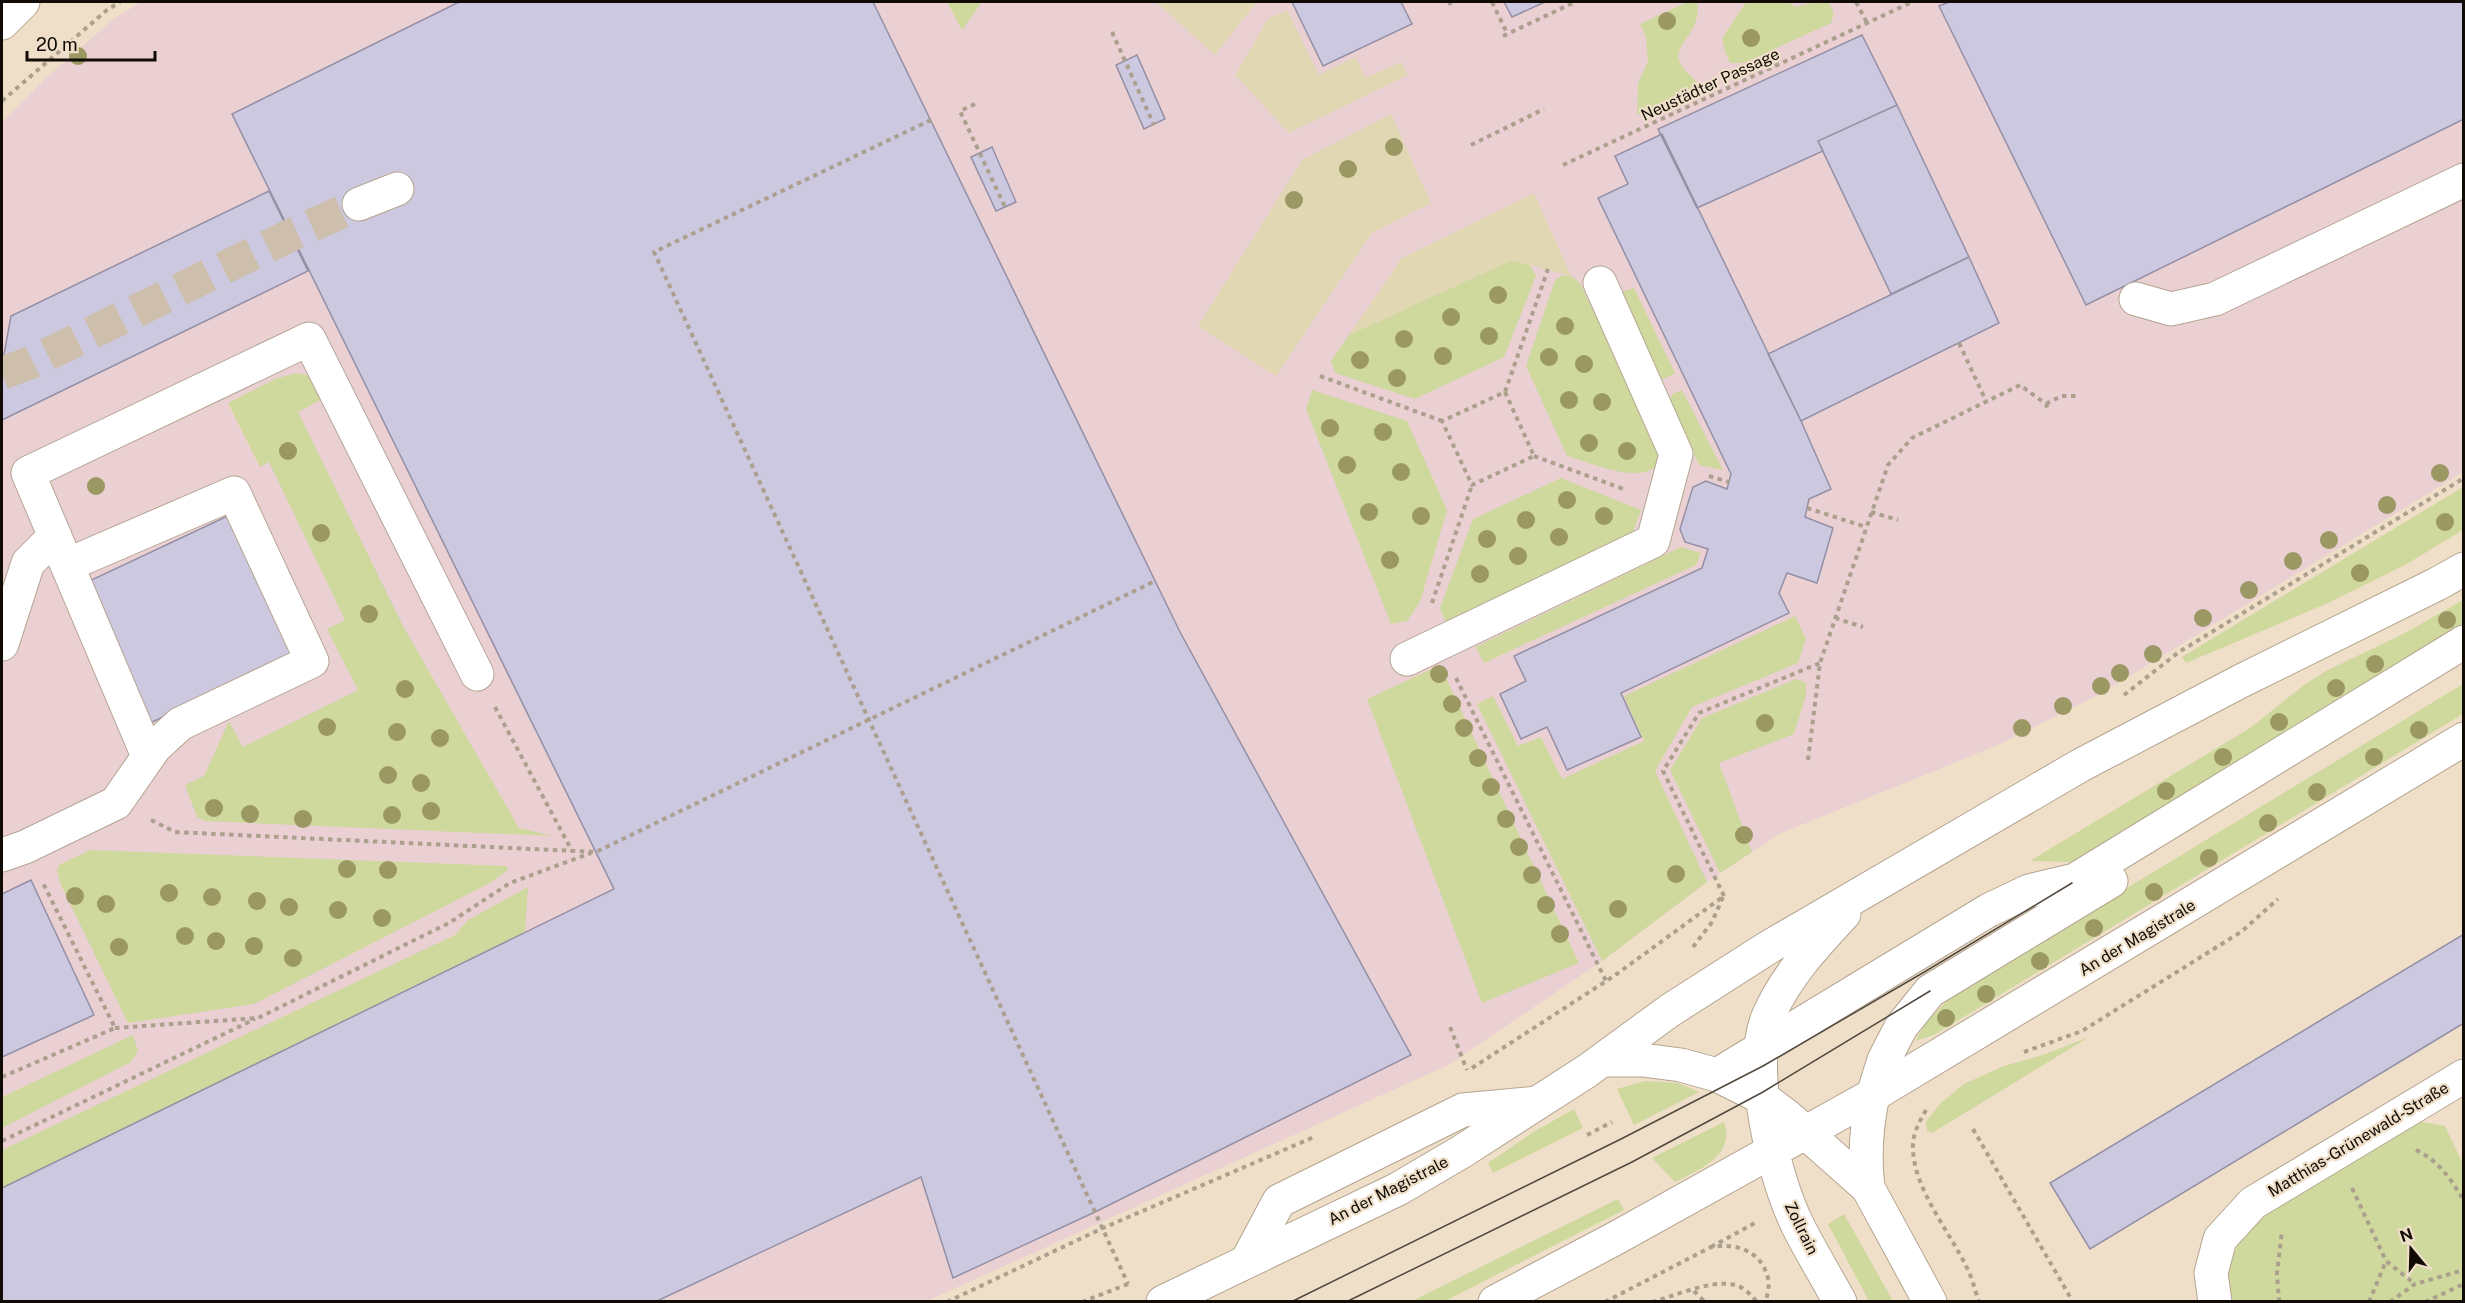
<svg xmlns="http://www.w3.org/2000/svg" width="2465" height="1303" viewBox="0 0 2465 1303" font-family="'Public Sans',sans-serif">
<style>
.commercial{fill:#ead0d3}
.green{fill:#cfd89d}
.sand{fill:#e1d8b3}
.building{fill:#ccc8e0;stroke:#938fa5;stroke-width:1.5}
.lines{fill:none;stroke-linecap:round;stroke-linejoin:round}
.minor-tunnel{stroke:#cebfac;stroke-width:33;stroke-dasharray:33 16;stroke-linecap:butt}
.minor-casing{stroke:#b4a490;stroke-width:35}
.major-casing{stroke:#b4a490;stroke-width:35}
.path{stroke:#ab9f8e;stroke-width:4;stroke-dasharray:4.5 4.5;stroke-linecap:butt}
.minor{stroke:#fff;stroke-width:33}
.major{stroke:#fff;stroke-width:33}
.tram{stroke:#50483e;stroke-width:1.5}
.tree{fill:#9b9864}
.labels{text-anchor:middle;stroke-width:4.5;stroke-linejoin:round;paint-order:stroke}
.street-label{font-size:16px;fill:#100b05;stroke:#efdfc9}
</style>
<rect width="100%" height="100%" fill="#efdfc9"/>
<path class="commercial" d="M141 2H2463V472L2100 694 1998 745 1779 834 1707 882 1602 961 1448 1065 927 1301 2 1302V123L47 77 115 18Z"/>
<path class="green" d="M947 2H982L962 30Z
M1687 2H1697C1704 44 1650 46 1700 84L1637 115 1638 84 1648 61 1646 37 1640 24Z
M1746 2H1788L1796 7 1816 2H1829L1834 13 1831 23 1744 63H1730L1725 52 1722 38Z
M1512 260 1530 265 1536 276 1504 357 1415 399 1335 373 1331 361 1349 335Z
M1563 275 1571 276 1580 283 1658 447 1660 460C1647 489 1590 462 1567 456L1526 366 1553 286 1555 280Z
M1634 288 1675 373 1664 379 1654 376 1621 292Z
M296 373 317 377 328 396 298 412 403 626 519 828 552 836 204 821 197 817 185 785 204 776 229 721 243 747 358 690 327 629 345 620 269 462 260 467 228 403 275 379Z
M1312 390 1407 421 1447 510 1420 602 1407 621 1391 624 1306 409Z
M1682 390 1723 470 1699 465 1669 404 1672 394Z
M1561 478 1641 510 1632 535 1454 622 1445 621 1440 608 1473 519Z
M2463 487V530L2405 565 2328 603 2186 663 2182 657Z
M1681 547 1701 553 1696 565 1484 663 1476 647Z
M2463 600V627L2075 862 2030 861 2250 728 2304 685 2326 671 2405 633Z
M1795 616 1806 639 1798 663 1692 707 1655 771 1707 882 1602 961 1477 704 1493 696 1518 746 1541 737 1562 779 1644 741 1624 696Z
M1440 665 1579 963 1482 1003 1367 699Z
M1796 679 1806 683V695L1794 734 1719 763 1752 852 1720 873 1670 770 1702 718Z
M2463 684V714L1934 1035 1915 1041 1927 1021 1956 992Z
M90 850 507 866 508 870 490 883 254 1004 128 1023 60 883 57 870 59 865Z
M528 887 525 932 2 1188V1150L455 935 468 920Z
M133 1035 138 1051 131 1062 2 1128V1097Z
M2089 1037 1932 1133 1927 1131 1926 1122 1940 1104 1964 1084 2004 1066 2043 1055Z
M1645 1081 1678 1083 1699 1092 1634 1125 1617 1089Z
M1574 1109 1583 1128 1493 1173 1488 1163 1535 1131Z
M2406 1119 2445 1126 2463 1164V1301L2227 1302C2227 1262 2232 1252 2254 1219Z
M1724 1122C1736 1156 1698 1170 1675 1182L1652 1158Z
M1618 1199 1624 1210 1445 1301H1412Z
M1844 1214 1893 1301H1869L1828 1224Z"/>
<path class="sand" d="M1156 2H1257L1215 55Z
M1287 10 1319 75 1355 57 1366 78 1401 62 1408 75 1289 133 1235 75 1268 19Z
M1391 114 1431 203 1372 233 1276 376 1198 326 1302 160Z
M1534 193 1571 276 1512 260 1349 335 1402 258Z"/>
<path class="building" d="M459 2H873L1180 632 1411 1055 1095 1212 953 1278 921 1177 655 1302H2V1188L614 889 232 114Z
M1292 2H1401L1412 24 1323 66Z
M1504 2H1545L1512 17Z
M1949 2H2464V119L2086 305 1939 6Z
M1862 35 1897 105 1818 141 1823 151 1697 208 1658 129Z
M1137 55 1165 119 1144 129 1116 65Z
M1897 105 1969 257 1891 294 1818 141Z
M1662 134 1801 421 1831 489 1809 499 1805 517 1833 528 1817 583 1787 573 1779 593 1789 613 1621 693 1641 737 1567 770 1547 727 1521 739 1500 694 1526 681 1514 656 1702 568 1708 549 1685 542 1680 529 1693 487 1706 481 1727 489 1731 474 1598 198 1628 184 1615 156Z
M992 147 1016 202 996 211 971 157Z
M269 191 308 271 2 420V365L11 316Z
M1969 257 1999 323 1801 421 1768 354Z
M232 514 298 655 150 723 85 583Z
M31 880 94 1015 2 1057V894Z
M2464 934V1023L2090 1249 2050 1183Z"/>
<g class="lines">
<path class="minor-tunnel" d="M2 373 30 363 291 235 359 204"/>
<g class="minor-casing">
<path id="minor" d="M2 23 23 2
M359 204 397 189
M2136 299 2171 309 2215 299 2464 180
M2 644 28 563 55 536
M1407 659 1653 541 1676 454 1600 283
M148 756 28 473 309 339 477 674
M2 855 25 847 116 803 155 747 180 724 312 661 234 493 67 565
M1717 1075 1989 910 2029 891 2075 880 2464 642
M1873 1095 1884 1060 1901 1027 1930 991 2111 881
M1248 1259 1279 1201 1463 1110 1537 1103
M2215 1302 2211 1273 2220 1239 2253 1203 2464 1076"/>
</g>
<g class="major-casing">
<path id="major" d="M1602 1060H1643L1681 1065 1717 1075 1763 1098 1788 1117 1868 1188 1930 1302
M1868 1188C1864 1155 1866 1127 1873 1095
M1163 1302 1398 1189 1461 1152 1587 1071 1669 1011 1769 947 2081 765 2241 681 2437 584 2464 569
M1495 1302 1616 1238 1873 1095 2464 739
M1840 1302C1826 1276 1811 1252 1798 1226 1774 1178 1747 1067 1768 1017 1785 977 1815 945 1844 914"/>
</g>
<path class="path" d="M1449 2 1451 5
M1492 2 1506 31
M1856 2 1867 23
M1112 32 1154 125
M1503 36 1575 2
M2 101 107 10 120 2
M975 104 960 111 1005 207
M931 120 654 252 1128 1284
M1471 145 1544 109
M1563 165 1912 2
M1959 343 1986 401
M1320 376 1442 421
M1505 392 1534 456 1472 485 1442 421 1505 392 1548 269
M2046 404 2061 396H2076
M1534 456 1626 490
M1709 476 1729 482
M1807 508 1866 527
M1871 512 1898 520
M1432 603 1472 485
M1835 618 1863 627
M1456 678 1606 981
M2124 695 2179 652 2464 478
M495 707 572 851
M1808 760 1820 663 1888 465 1912 438 2020 385 2046 404 2048 410
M151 820 175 832 596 852 1155 581
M1724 896 1663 771 1699 713 1820 663
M1693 947 1712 922 1723 897
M1450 1027 1467 1070
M115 1028 258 1018 449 923 510 883 591 853
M2024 1052 2082 1031 2241 932 2278 899
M1472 1068 1614 976 1724 896
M2 1077 115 1028 43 883
M1926 1110C1919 1122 1912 1135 1913 1149 1914 1189 1949 1231 1966 1266 1972 1277 1975 1290 1979 1302
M1973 1129 2073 1302
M1587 1135 1612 1122
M2 1141 255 1019
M2416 1150C2439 1161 2451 1179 2464 1201
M2352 1188 2386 1261
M1711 1247 1755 1223
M1694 1291 1705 1302
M947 1302 1103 1228 1314 1137
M1082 1302 1128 1284
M1605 1302 1711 1247C1736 1243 1761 1250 1768 1278 1770 1285 1767 1294 1766 1302
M1652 1302C1675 1296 1711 1279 1735 1285 1744 1287 1751 1295 1757 1302
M2279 1302 2277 1273 2282 1231
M2369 1302 2386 1261 2415 1284
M2390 1302 2415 1284 2464 1270
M2425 1302 2464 1284"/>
<use href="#minor" class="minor"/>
<use href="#major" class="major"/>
<path class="tram" d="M1291 1302 1621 1139 1763 1066 1926 971 2072 883
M1346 1302 1632 1162 1763 1092 1930 991"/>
</g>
<g class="tree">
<circle cx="1667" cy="21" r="9"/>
<circle cx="1751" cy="38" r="9"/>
<circle cx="78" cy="56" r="9"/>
<circle cx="1394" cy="147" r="9"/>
<circle cx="1348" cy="169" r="9"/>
<circle cx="1294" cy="200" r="9"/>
<circle cx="1498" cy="295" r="9"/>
<circle cx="1451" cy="317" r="9"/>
<circle cx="1565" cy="326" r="9"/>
<circle cx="1489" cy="336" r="9"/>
<circle cx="1404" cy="339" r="9"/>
<circle cx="1443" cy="356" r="9"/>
<circle cx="1549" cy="357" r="9"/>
<circle cx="1360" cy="360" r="9"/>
<circle cx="1584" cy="364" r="9"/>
<circle cx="1397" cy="378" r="9"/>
<circle cx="1569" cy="400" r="9"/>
<circle cx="1602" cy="402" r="9"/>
<circle cx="1330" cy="428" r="9"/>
<circle cx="1383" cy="432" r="9"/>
<circle cx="1589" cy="443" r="9"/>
<circle cx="288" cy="451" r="9"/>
<circle cx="1627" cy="451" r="9"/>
<circle cx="1347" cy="465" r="9"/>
<circle cx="1401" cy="472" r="9"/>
<circle cx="2440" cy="473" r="9"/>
<circle cx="96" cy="486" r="9"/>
<circle cx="1567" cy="500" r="9"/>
<circle cx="2387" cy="505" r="9"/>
<circle cx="1369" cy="512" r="9"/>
<circle cx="1421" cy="516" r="9"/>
<circle cx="1604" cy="516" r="9"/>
<circle cx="1526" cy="520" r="9"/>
<circle cx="2445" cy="522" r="9"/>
<circle cx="321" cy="533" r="9"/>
<circle cx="1559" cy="537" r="9"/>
<circle cx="1487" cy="539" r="9"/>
<circle cx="2329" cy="540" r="9"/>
<circle cx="1518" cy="556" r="9"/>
<circle cx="1390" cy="560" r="9"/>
<circle cx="2293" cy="561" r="9"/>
<circle cx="2360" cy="573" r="9"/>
<circle cx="1480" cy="574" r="9"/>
<circle cx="2249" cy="590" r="9"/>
<circle cx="369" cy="614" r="9"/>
<circle cx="2203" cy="618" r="9"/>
<circle cx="2447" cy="620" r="9"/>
<circle cx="2153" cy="654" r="9"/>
<circle cx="2375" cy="664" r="9"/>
<circle cx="2120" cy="673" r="9"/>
<circle cx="1439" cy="674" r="9"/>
<circle cx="2101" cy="686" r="9"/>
<circle cx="2336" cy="688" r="9"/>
<circle cx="405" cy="689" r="9"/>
<circle cx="1452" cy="704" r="9"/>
<circle cx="2063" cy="706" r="9"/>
<circle cx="2279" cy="722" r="9"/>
<circle cx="1765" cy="723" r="9"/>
<circle cx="327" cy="727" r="9"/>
<circle cx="1464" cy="728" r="9"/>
<circle cx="2022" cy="728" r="9"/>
<circle cx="2419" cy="730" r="9"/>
<circle cx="397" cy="732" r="9"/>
<circle cx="440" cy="738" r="9"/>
<circle cx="2223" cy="757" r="9"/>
<circle cx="2374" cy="757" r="9"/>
<circle cx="1478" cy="758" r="9"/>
<circle cx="388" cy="775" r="9"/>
<circle cx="421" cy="783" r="9"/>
<circle cx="1491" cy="787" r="9"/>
<circle cx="2166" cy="791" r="9"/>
<circle cx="2317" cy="792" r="9"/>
<circle cx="214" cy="808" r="9"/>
<circle cx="431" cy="811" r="9"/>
<circle cx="250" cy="814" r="9"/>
<circle cx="392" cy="815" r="9"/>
<circle cx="303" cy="819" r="9"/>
<circle cx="1506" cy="819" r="9"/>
<circle cx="2268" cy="823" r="9"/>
<circle cx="1744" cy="835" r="9"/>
<circle cx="1519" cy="847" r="9"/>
<circle cx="2209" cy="858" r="9"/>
<circle cx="347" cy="869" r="9"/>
<circle cx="388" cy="870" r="9"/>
<circle cx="1676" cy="874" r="9"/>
<circle cx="1532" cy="875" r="9"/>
<circle cx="2154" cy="892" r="9"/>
<circle cx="169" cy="893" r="9"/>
<circle cx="75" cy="896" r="9"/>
<circle cx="212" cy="897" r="9"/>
<circle cx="257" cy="901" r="9"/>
<circle cx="106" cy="904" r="9"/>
<circle cx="1546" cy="905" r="9"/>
<circle cx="289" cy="907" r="9"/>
<circle cx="1618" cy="909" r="9"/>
<circle cx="338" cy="910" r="9"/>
<circle cx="382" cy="918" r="9"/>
<circle cx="2094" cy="928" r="9"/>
<circle cx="1560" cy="934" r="9"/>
<circle cx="185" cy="936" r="9"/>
<circle cx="216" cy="941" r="9"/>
<circle cx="254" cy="946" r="9"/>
<circle cx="119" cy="947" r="9"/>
<circle cx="293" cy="958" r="9"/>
<circle cx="2040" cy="961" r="9"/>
<circle cx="1986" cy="994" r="9"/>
<circle cx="1946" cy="1018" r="9"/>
</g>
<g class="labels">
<g class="street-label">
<text transform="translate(1710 84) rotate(-25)" y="6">Neustädter Passage</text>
<text transform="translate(2137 937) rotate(-31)" y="6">An der Magistrale</text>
<text transform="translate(2358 1139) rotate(-31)" y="6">Matthias-Grünewald-Straße</text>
<text transform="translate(1388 1190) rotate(-27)" y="6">An der Magistrale</text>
<text transform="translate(1802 1228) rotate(64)" y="6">Zollrain</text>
</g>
</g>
<rect width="2465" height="1303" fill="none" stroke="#100b05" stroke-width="6"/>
<g transform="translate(2411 1249) rotate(341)" stroke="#efdfc9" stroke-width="4.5" paint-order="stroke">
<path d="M0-4.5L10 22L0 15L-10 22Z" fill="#100b05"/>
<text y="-9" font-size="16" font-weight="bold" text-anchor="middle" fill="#100b05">N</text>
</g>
<path d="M27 51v9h128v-9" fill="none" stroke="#100b05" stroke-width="3"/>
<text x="36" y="51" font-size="18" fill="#100b05" stroke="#efdfc9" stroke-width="4.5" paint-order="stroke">20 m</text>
</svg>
